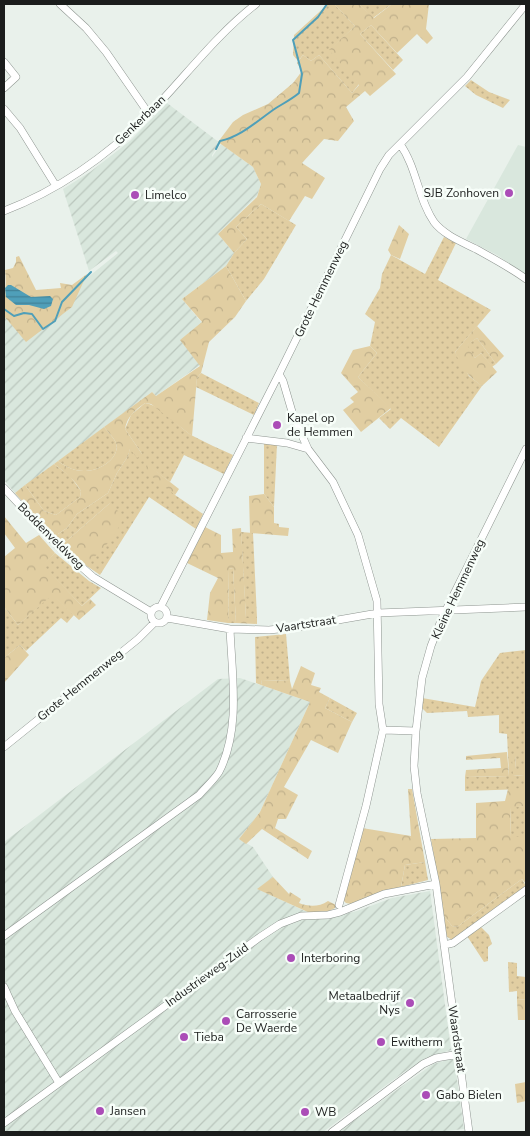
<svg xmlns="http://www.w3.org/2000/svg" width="530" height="1136" viewBox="0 0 530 1136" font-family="'Nunito Sans',sans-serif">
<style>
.built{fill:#d9e7dd}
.industrial{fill:url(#industrial-furrows)}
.grass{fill:url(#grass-dots)}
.forest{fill:url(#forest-crowns)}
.water{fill:url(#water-rules)}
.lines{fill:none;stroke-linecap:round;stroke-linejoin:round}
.stream{stroke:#4f9fb9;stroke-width:2}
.minor-casing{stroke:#8e9590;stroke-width:8}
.minor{stroke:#fff;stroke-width:7}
.poi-dot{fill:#ab4db7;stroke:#f7fef9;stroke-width:2}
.labels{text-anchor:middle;stroke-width:5;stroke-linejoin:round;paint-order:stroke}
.street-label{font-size:12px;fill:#1b1d1c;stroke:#f7fef9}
.poi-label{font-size:12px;fill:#1b1d1c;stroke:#f7fef9;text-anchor:start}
</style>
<defs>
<pattern id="industrial-furrows" width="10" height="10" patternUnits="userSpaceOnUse" patternTransform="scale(1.25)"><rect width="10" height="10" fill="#d9e7dd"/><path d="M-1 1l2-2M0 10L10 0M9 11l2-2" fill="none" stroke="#bac6bd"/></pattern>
<pattern id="grass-dots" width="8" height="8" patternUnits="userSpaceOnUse" patternTransform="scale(1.25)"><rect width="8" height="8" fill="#e1cea2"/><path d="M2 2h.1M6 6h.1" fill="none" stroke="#c0b08b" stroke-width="1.8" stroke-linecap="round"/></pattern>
<pattern id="forest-crowns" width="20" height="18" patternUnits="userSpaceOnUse" patternTransform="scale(1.25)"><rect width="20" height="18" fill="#e1cea2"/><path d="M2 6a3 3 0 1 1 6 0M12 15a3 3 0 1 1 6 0" fill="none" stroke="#c0b08b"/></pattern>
<pattern id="water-rules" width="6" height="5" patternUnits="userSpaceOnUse" patternTransform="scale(1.25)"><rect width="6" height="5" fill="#4f9fb9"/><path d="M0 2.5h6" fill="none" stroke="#418196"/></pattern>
</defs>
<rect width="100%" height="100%" fill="#e9f1eb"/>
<path class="built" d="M518 145 526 147V275L497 255 466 239Z"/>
<path class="industrial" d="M167 103 220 143 212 155V157L221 144 253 167 261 184 257 196 218 234 234 253 226 266 182 299 202 323 200 365 156 396 152 392 15 493 4 480V316L82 282 118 253 116 251 89 271 63 189 90 172 130 141Z
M240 678 310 702 260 812 239 839 253 847 273 877 258 889 322 919 357 911 392 898 430 891 451 1050 432 1056 404 1072 323 1132H4V842L218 679Z
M454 1058 464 1129 438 1132H338L433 1064Z"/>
<path class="grass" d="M328 4H334L355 26 330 50 359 84 352 93 319 55 311 61 303 55 298 61 293 55 294 35Z
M359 4H392L373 18Z
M371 25 403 60 393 70 360 34Z
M471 80 489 92 510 100 503 108 476 95 465 86Z
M261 204 296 225 264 279 246 301 226 266 234 253 247 239 236 227Z
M444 237 456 243 438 280 491 310 455 352 469 376 482 386 439 447 401 418 390 429 379 418 391 409 358 377 377 353 370 346 375 322 365 314 380 288 382 274 391 255 425 274Z
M477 338 496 364 492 367 481 353 475 358 466 345Z
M201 373 259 403 254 415 196 387 197 378Z
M145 403C164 406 177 427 193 436 206 443 220 449 233 455L224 474 184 455 170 482 147 465 175 495 203 514 196 529 149 497 100 575 81 562 110 503 63 544 51 534H58L67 528 77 514 108 493 117 473 128 456 130 448 142 454 125 429 131 415Z
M104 427C108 432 114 438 116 443 121 459 97 472 84 471 74 471 66 467 58 461Z
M264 443 277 444 274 507 264 494Z
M54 464 70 476 81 491 80 497 56 515 44 511 25 485Z
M241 532 253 533 257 618 246 619Z
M55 553 89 581 101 588 82 606 42 565Z
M233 568 236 623H228L229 569Z
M52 594 74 615 67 623 61 618 26 651 20 645 4 658V607L18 625Z
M286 634 290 681 262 680 261 685 256 683 255 637Z
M526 650V769H516L515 756 513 776 524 775V789L465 791V777L509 776 507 734 499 733V715L468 717 467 711 427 713 421 707 422 698 475 707 481 681 500 653Z
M330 698 357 713 352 722 325 708Z
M525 803H526V837H511L510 807 524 806Z
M425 862 428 880 401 887 405 865Z
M522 879 526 886 452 940 446 936 444 916 452 926 457 927Z
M480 926 489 935 492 944 488 947V961L484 962 467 936Z
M508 962 517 963V976L526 977V999L517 1000V991L509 992Z"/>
<path class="forest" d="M334 4H359L374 18 392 4H429L426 29 433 38 427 44 417 34 397 53 371 25 360 34 396 74 370 96 365 91 346 107 354 121 338 141 324 139 302 163 325 178 312 199 305 196 289 221 261 204 236 227 247 239 234 253 218 234 257 197 261 184 253 167 218 142 233 122 243 115 268 104 293 83 302 71 297 63 303 55 311 61 319 55 352 93 359 85 329 50 355 26Z
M399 225 409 234 400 259 391 255 388 250Z
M19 256 36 290 61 288 60 283 72 285 87 274 72 307 26 342 4 316C4 301 7 285 5 270L13 268 16 262V257Z
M226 266 246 301 235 317 209 342 201 373 197 378 192 436 151 404 145 403C135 410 127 417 125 429L142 454 137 458 130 449 128 456 117 473 108 493 77 514 67 528 58 534H51L15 493 25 485 44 511 56 515 80 497 81 491C74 479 65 472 54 464L58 461C66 467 74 471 84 471 97 472 121 459 116 443 114 438 108 432 104 427L152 392 156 396 200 366 180 340 202 322 182 299Z
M477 326 504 356 496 364 477 338 467 345 475 358 481 353 497 372 482 386C468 376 462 369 455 352Z
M370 346 377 353 358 377 391 408 361 432 343 410 354 402 350 398 358 392 341 373 353 350Z
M147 464 179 489 175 495 145 471Z
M264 494 274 507V523L279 524V527L289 528 288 536 250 533 249 496Z
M110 503 124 517C116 535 103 551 87 563L81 562 63 544Z
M4 516 26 543 39 535 55 553 43 565 82 606 90 599 96 605 79 620 52 595 18 625 4 607V557L15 548 4 533Z
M205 527 221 535V553L233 552 232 529 241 528 246 618H257V624L236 623 233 568 229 569 228 623 207 620 210 593 218 578 187 563Z
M20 645 29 655 4 683V658Z
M301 666 315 673 311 685 321 688 319 692 330 698 325 708 352 722 338 753 311 740 284 787 298 795 286 819H278L275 828 312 851 308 859 262 829 246 844 239 839 260 812 310 702 261 685 262 680 290 681 292 689Z
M507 752 509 776 465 777 466 770 501 768 500 758 466 760V756Z
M512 756H515L516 769H526V803L525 806 510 808 511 837H526V884L522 879 457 927 452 926 444 916 431 839 476 838V803L505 801 508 789 524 788V775L513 776Z
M408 789H412L425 862 405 865 401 887 377 893 351 904 346 903 343 900 362 828 411 836Z
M273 877 289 894 290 892 301 899 299 903C309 907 319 907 328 901L336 905 335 908 329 911 310 913 257 889Z
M526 999V1020H518L517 1000Z
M526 1082V1101L517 1103 515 1084Z"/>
<path class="water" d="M8 285H11L31 297 50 296 53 299 51 306 44 309 29 305H16L6 297 5 288Z"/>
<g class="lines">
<path class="stream" d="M216 149 220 141C241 137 258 120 276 108 284 103 292 99 299 93L302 74 293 40 318 17 327 4
M4 309 14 316 24 313 32 314 43 329 55 321 62 302 91 272"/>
<g class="minor-casing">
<path id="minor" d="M60 4 86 28 106 52 149 114
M4 62 16 77 4 88
M4 109 20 128 56 186
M400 144C417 168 418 199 434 222 444 235 462 242 476 249 494 259 511 268 526 279
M4 211C59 190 108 155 149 114 185 77 215 36 256 4
M279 374 283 381 293 415 308 449 333 482 358 535 377 601 379 704 383 730 366 806 339 905
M246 438 287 443 308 449
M4 488 60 548 93 577 151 612
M161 606 279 374 380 169 389 155 467 77 526 4
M151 615a8 8 0 1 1 16 0a8 8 0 1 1-16 0Z
M167 618 230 629 269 630 298 627 378 613 526 607
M383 730 416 731
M4 747 138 639 155 622
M4 936 199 795C205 788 214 780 219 772 241 729 232 676 230 629
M444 945 453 943 526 890
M4 987 15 1011 59 1083
M4 1123 260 937 280 924 301 916 328 915 340 912 384 894 436 884
M332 1132 423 1064 436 1058 459 1054
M469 1132 436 884 417 793 414 766 416 731 422 678 431 646 442 618 526 449"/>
</g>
<use href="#minor" class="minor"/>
</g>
<g class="poi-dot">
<circle cx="509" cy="193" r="5"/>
<circle cx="135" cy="195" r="5"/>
<circle cx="277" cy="425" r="5"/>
<circle cx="291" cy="958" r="5"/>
<circle cx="410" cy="1003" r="5"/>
<circle cx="226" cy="1021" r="5"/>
<circle cx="184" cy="1037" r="5"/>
<circle cx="381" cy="1042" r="5"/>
<circle cx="426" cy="1095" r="5"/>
<circle cx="100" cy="1111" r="5"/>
<circle cx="305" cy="1112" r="5"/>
</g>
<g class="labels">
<g class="street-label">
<text transform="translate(140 120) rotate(-44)" y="4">Genkerbaan</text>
<text transform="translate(321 289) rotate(-64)" y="4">Grote Hemmenweg</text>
<text transform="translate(51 536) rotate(45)" y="4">Boddenveldweg</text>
<text transform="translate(458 589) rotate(-65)" y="4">Kleine Hemmenweg</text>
<text transform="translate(306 624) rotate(-9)" y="4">Vaartstraat</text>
<text transform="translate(80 685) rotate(-39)" y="4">Grote Hemmenweg</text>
<text transform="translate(207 975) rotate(-36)" y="4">Industrieweg-Zuid</text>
<text transform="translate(457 1039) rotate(82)" y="4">Waardstraat</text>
</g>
<g class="poi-label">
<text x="499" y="197" text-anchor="end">SJB Zonhoven</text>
<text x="145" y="199">Limelco</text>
<text x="287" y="422">Kapel op<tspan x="287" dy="14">de Hemmen</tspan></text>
<text x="301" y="962">Interboring</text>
<text x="400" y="1000" text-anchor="end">Metaalbedrijf<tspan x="400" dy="14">Nys</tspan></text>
<text x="236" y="1018">Carrosserie<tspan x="236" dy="14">De Waerde</tspan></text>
<text x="194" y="1041">Tieba</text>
<text x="391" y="1046">Ewitherm</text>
<text x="436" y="1099">Gabo Bielen</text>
<text x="110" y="1115">Jansen</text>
<text x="315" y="1116">WB</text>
</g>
</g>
<rect width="530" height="1136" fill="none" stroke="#1b1d1c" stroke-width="10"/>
</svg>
